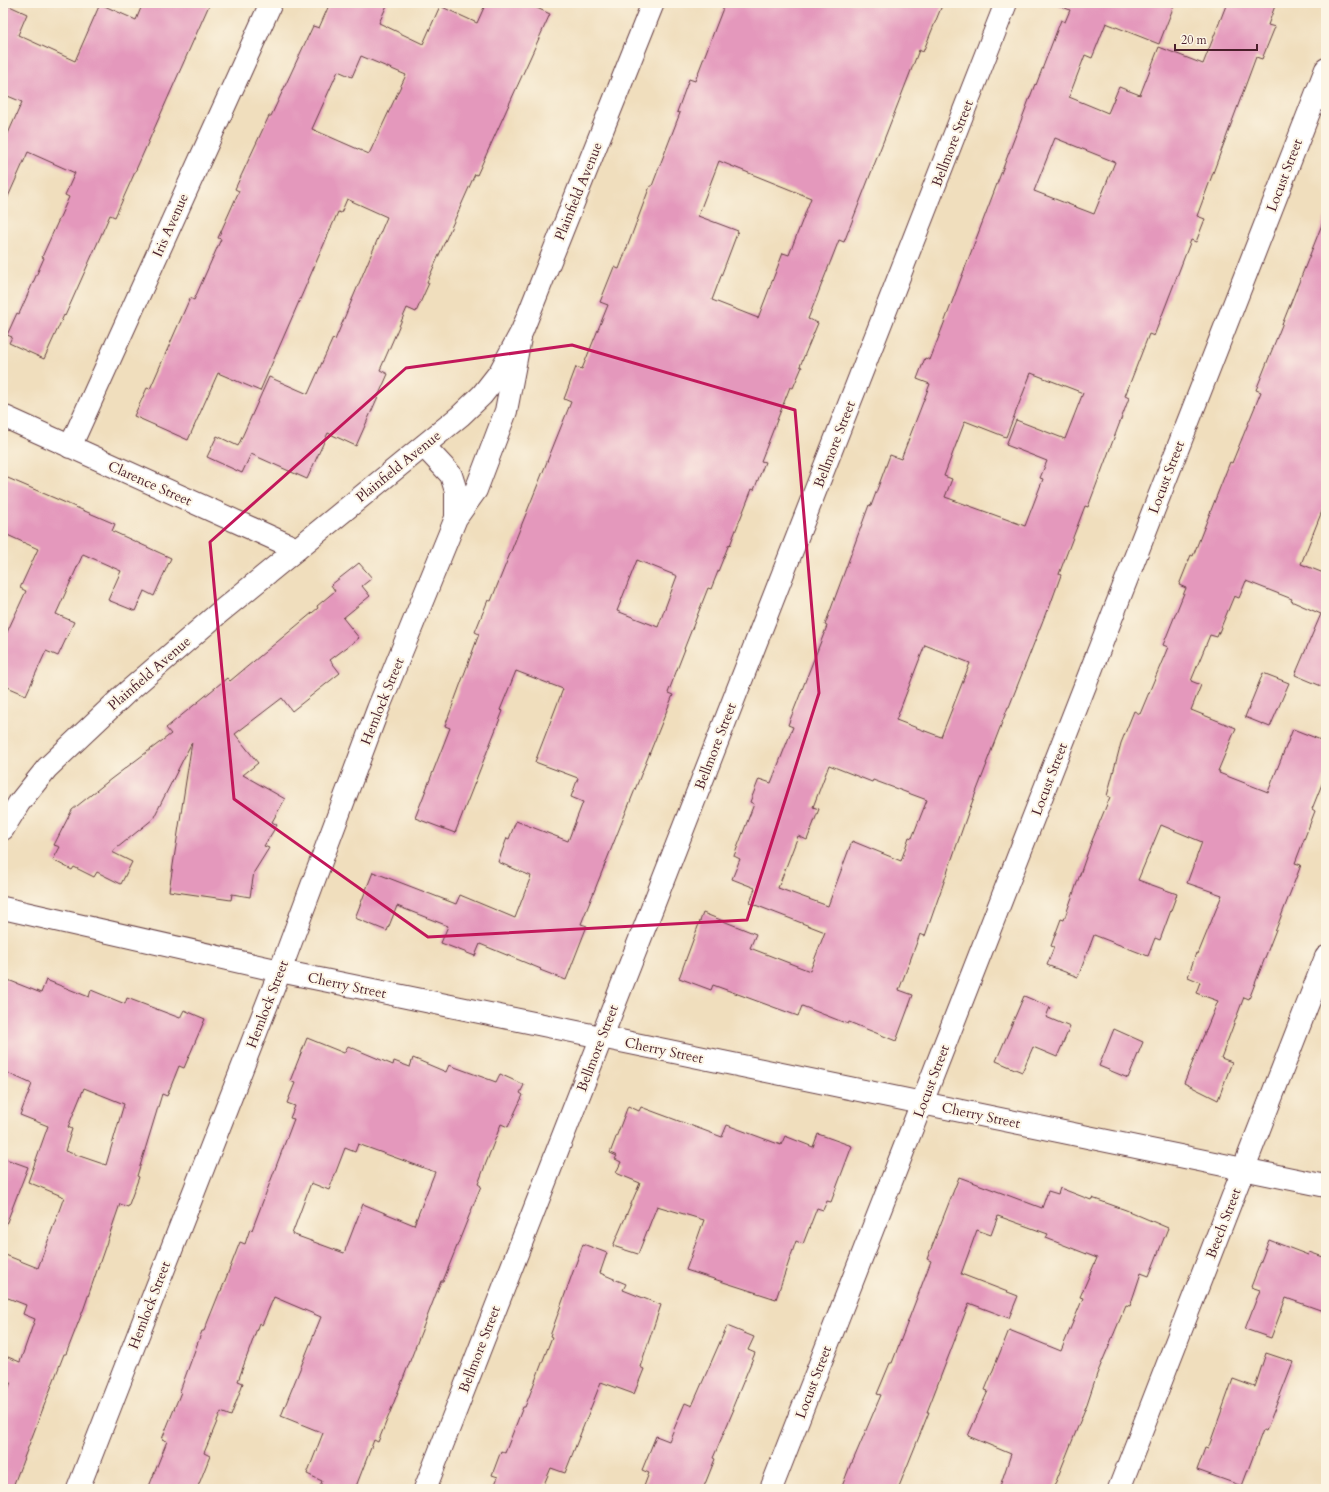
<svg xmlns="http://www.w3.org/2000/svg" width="1329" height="1492" viewBox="0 0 1329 1492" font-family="Cardo,serif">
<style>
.building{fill:#e498bc;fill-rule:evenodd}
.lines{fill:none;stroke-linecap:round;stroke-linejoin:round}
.street-casing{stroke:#633c41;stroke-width:24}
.secondary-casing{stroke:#633c41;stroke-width:24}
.street{stroke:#fff;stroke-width:22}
.secondary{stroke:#fff;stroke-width:22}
.marked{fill:none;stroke:#c2185b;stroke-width:3;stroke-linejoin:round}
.labels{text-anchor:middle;stroke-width:4;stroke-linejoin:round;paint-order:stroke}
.street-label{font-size:14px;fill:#4a1f2b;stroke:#fcf5e5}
</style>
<rect width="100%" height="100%" fill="#fcf5e5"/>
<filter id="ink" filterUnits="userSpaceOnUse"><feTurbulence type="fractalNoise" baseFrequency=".025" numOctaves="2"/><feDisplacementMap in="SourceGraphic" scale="8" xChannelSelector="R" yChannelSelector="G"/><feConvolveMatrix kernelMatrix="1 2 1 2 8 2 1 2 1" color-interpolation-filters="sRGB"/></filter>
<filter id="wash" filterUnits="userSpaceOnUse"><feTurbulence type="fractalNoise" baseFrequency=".012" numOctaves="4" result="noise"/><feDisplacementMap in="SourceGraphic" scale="16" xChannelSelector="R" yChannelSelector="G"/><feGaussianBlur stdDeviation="0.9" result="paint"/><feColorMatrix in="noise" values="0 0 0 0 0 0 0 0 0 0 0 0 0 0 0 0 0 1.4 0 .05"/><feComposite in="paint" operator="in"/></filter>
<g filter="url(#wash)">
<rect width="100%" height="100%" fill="#f0debd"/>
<g id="blocks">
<path class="building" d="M3 3 27 14 18 35 75 61 100 4 136 20 143 3H210L115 217 110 215 65 316 64 315 44 359 9 343 12 337 7 335 17 313 19 314 44 258 42 257 69 197 65 195 75 173 28 152 3 208V145L22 102 3 94Z
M330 3H388L379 23 423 44 440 6 477 23 486 3H526L550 14 477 175 475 174 427 282 429 283 416 312 407 308 380 370 388 374 356 446 328 433 307 479 251 454 242 473 207 457 217 436 238 446 269 377 308 394 333 338 335 340 387 217 347 199 341 213 338 212 260 391 218 373 188 440 134 416 147 388 150 389 190 298 194 300 221 239 218 238 239 191 235 189 269 116H271L313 26 319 28ZM361 56 406 75 369 154 312 129 338 71 352 77Z
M725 3H943L923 52 919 50 844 242 839 240 808 319 818 323 800 366 802 367 793 388 790 387 761 461 765 462 754 490 752 489 730 545 729 544 711 589 708 588 684 649H685L668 693 673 695 581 924 587 926 566 980 540 970 541 969 480 944 475 956 441 943 448 926 397 906 387 931 355 918 373 872 456 904 460 895 515 918 531 876 498 862 507 838 509 839 516 821 568 841 583 802 571 797 578 778 535 762 563 689 516 671 500 710 503 711 455 833 415 818 450 728 445 726 479 634 475 632 488 600 491 601 571 402 564 399 576 367 582 369 608 305 600 302 614 267 619 269 650 186H652L680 113 677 112 689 79 695 81ZM719 161 811 198 789 255 783 253 758 318 712 300 738 231 698 216ZM637 560 677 576 658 627 617 611Z
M1058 3H1175L1159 44 1106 23 1092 58 1085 55 1069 97 1108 113 1119 87 1140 95 1159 47 1203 64 1227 3H1276L1268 25 1275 27 1262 59 1256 57 1197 216 1205 219 1196 242 1191 240 1154 336 1149 334 1125 396 1129 398 1088 507 1085 506 1059 574 1061 575 1048 611 1047 610 1009 707H1008L986 764H987L968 813 925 936 920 934 899 990 913 995 896 1041 849 1022 848 1024 802 1006 798 1016 713 985 711 990 679 978 703 913 756 934 750 948 810 971 825 932 750 903 755 888 732 879 740 859 734 856 754 804 750 802 759 779 771 783 793 727 788 725 827 626 825 625 869 505 871 506 890 455 901 459 930 384 917 379 925 358 930 360 1035 84 1036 85 1061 20 1065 22 1070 10 1058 5ZM1055 138 1115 162 1094 214 1034 191ZM1031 373 1083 393 1065 439 1016 420 1006 445 1047 461 1040 478 1043 479 1025 526 945 497 952 479 944 476 965 421 1006 437ZM925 645 970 663 941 737 896 720ZM829 765 872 782 873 780 927 800 912 838 909 837 901 861 852 841 828 906 778 888 798 836 807 840 819 809 813 807Z
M1325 217 1326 501 1301 564 1326 574V688L1295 675 1321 614 1291 601 1292 599 1246 581 1239 598 1234 596 1217 637 1210 635 1191 681 1201 685 1191 710 1236 728 1218 771H1220L1219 773 1268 792 1293 729 1326 742V774L1312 809 1315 811 1295 863 1301 865 1249 999 1244 997 1221 1058 1232 1062 1218 1100 1184 1083 1218 1001 1196 993 1200 982 1188 977 1196 953 1198 954 1222 895 1187 883 1202 842 1161 825 1138 880 1177 894 1160 940 1155 938 1148 956 1094 935 1078 977 1047 965 1054 947 1051 946 1061 919 1064 920 1091 843 1110 797 1107 796 1121 743 1134 711 1140 714 1168 647 1163 645 1186 588 1179 585 1191 555 1193 556 1230 462 1232 463 1261 392 1256 390Z
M3 476 115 524 112 531 171 558 154 596 144 591 135 611 108 600 121 571 83 554 56 614 74 622 58 656 46 651 26 695 3 685V641L26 591 20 588 38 549 3 533Z
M359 563 372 578 362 586 370 596 343 618 359 638 330 660 340 673 292 711 282 698 235 734 258 763 243 775 285 799 272 822 277 825 264 846 269 848 254 872 250 897 232 894 231 900 169 891 192 742 153 819 112 852 132 862 121 884 97 872 94 877 74 867 72 870 53 860 60 847 54 845 72 810 111 779 171 734 166 728 204 697 227 678 230 681 318 608 317 606 335 591 331 585Z
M1263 673 1289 683 1270 727 1245 717Z
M3 978 41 993 46 980 89 997 91 990 125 1004 127 998 180 1018 184 1010 205 1019 184 1068 179 1066 167 1096 162 1094 137 1176 139 1177 128 1207 120 1204 84 1308 66 1354H64L12 1489H3V1402L11 1382 3 1379V1355L20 1362 35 1319 23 1314 26 1305 3 1296V1254L38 1268 64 1197 28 1182 48 1126 20 1115 32 1084 3 1071ZM84 1088 124 1104 106 1165 65 1151 72 1129 68 1127Z
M1024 996 1050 1007 1046 1017 1070 1027 1057 1057 1033 1047 1022 1072 996 1061Z
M1114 1029 1143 1042 1128 1078 1099 1066Z
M307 1038 344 1053 348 1046 393 1065 394 1061 410 1067 413 1058 446 1072 449 1065 496 1082 500 1074 524 1085 520 1093 523 1095 508 1127 501 1124 478 1184 481 1186 443 1281H441L389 1415 378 1442 374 1440 355 1489H319L322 1481 307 1474 323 1433 281 1416 321 1317 274 1297 262 1325 259 1323 238 1381 243 1383 231 1416 221 1412 204 1453 210 1456 197 1489H148L167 1441 162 1439 181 1392 180 1391 202 1331H204L220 1291H221L240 1242 245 1244 250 1229 252 1230 294 1119 290 1118 295 1106 287 1103 295 1083 290 1081ZM358 1144 435 1172 414 1225 363 1204 344 1253 292 1234 311 1183 329 1190 345 1148 355 1152Z
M628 1106 639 1111 641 1107 722 1137 727 1125 781 1145 785 1136 813 1147 818 1134 852 1146 831 1202 827 1201 823 1210 817 1208 803 1244 796 1241 776 1299 686 1270 704 1220 657 1206 638 1254 613 1246 640 1183 616 1173 621 1162 615 1159 617 1156 610 1153Z
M3 1158 28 1167 5 1227H3Z
M959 1177 1042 1208 1048 1191 1058 1194 1060 1188 1091 1200 1092 1198 1126 1210 1168 1228 1149 1276 1141 1273 1130 1306 1126 1305 1097 1374 1087 1404 1053 1489H999L1011 1454 968 1436 988 1391 985 1390 1009 1330 1061 1351 1083 1298 1080 1297 1097 1258 1046 1238 1048 1234 998 1216 991 1235 977 1230 961 1274 1018 1296 1009 1318 969 1303 927 1412H929L898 1489H841L851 1463H852L881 1395 877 1394 890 1363H892L931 1261 927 1259Z
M1269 1240 1308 1255 1309 1252 1326 1258V1312L1286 1298 1271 1338 1245 1329 1260 1290 1251 1287Z
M583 1244 607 1253 600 1273 626 1284 623 1290 661 1305 640 1367 644 1369 634 1394 601 1382 565 1473 551 1468 542 1489H493L498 1477 492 1475 501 1451 505 1453 523 1407H525L552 1337 550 1336Z
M727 1326 754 1337 748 1350 755 1353 732 1409H734L713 1458 715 1459 703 1489H643L649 1473 642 1470 656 1436 669 1441 685 1403 692 1406Z
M1266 1353 1293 1362 1266 1431 1263 1430 1242 1486 1197 1470 1205 1448 1208 1449 1233 1379 1255 1387Z"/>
</g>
</g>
<g filter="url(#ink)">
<use href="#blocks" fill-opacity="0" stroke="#633c41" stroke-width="1"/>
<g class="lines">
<g class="street-casing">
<path id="street" d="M3 416 297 549
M424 446 451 475 456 491V518
M70 447 271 3
M3 908 280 971 1326 1186
M78 1489 280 971 378 709 456 518 476 490 506 411 520 338
M425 1489 1006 3
M771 1489 1326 69
M1119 1489 1326 957"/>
</g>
<g class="secondary-casing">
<path id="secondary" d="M3 829 19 803 47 768 125 694 220 612 460 416 482 395 500 372 522 331 653 3"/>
</g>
<use href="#street" class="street"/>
<use href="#secondary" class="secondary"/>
</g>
</g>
<path class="marked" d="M572 345 795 410 819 693 747 920 428 937 234 799 210 542 406 368Z"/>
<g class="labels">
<g class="street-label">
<text transform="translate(952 143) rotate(-69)" y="5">Bellmore Street</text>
<text transform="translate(1284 175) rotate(-69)" y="5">Locust Street</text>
<text transform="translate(578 191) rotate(-68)" y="5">Plainfield Avenue</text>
<text transform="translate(170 225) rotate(-66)" y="5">Iris Avenue</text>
<text transform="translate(834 444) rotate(-69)" y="5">Bellmore Street</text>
<text transform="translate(398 466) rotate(-39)" y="5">Plainfield Avenue</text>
<text transform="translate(1166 477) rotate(-69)" y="5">Locust Street</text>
<text transform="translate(150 483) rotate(24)" y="5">Clarence Street</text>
<text transform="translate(149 673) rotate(-41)" y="5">Plainfield Avenue</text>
<text transform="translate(382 701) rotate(-68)" y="5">Hemlock Street</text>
<text transform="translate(715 746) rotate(-69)" y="5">Bellmore Street</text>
<text transform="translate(1049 779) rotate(-69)" y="5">Locust Street</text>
<text transform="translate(347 985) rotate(12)" y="5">Cherry Street</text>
<text transform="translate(267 1004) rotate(-69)" y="5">Hemlock Street</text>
<text transform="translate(597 1048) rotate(-69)" y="5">Bellmore Street</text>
<text transform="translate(664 1050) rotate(12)" y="5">Cherry Street</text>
<text transform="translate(931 1081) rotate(-69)" y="5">Locust Street</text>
<text transform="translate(981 1115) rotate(12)" y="5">Cherry Street</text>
<text transform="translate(1223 1223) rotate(-69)" y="5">Beech Street</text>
<text transform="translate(149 1305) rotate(-69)" y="5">Hemlock Street</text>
<text transform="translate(479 1349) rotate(-69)" y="5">Bellmore Street</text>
<text transform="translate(813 1382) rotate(-69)" y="5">Locust Street</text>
</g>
</g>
<rect width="1329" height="1492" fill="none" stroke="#fcf5e5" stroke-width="16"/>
<path d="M1175 44v6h82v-6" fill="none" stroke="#4a1f2b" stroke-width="2"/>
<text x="1181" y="44" font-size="12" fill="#4a1f2b" stroke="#fcf5e5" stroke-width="3" paint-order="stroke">20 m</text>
</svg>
